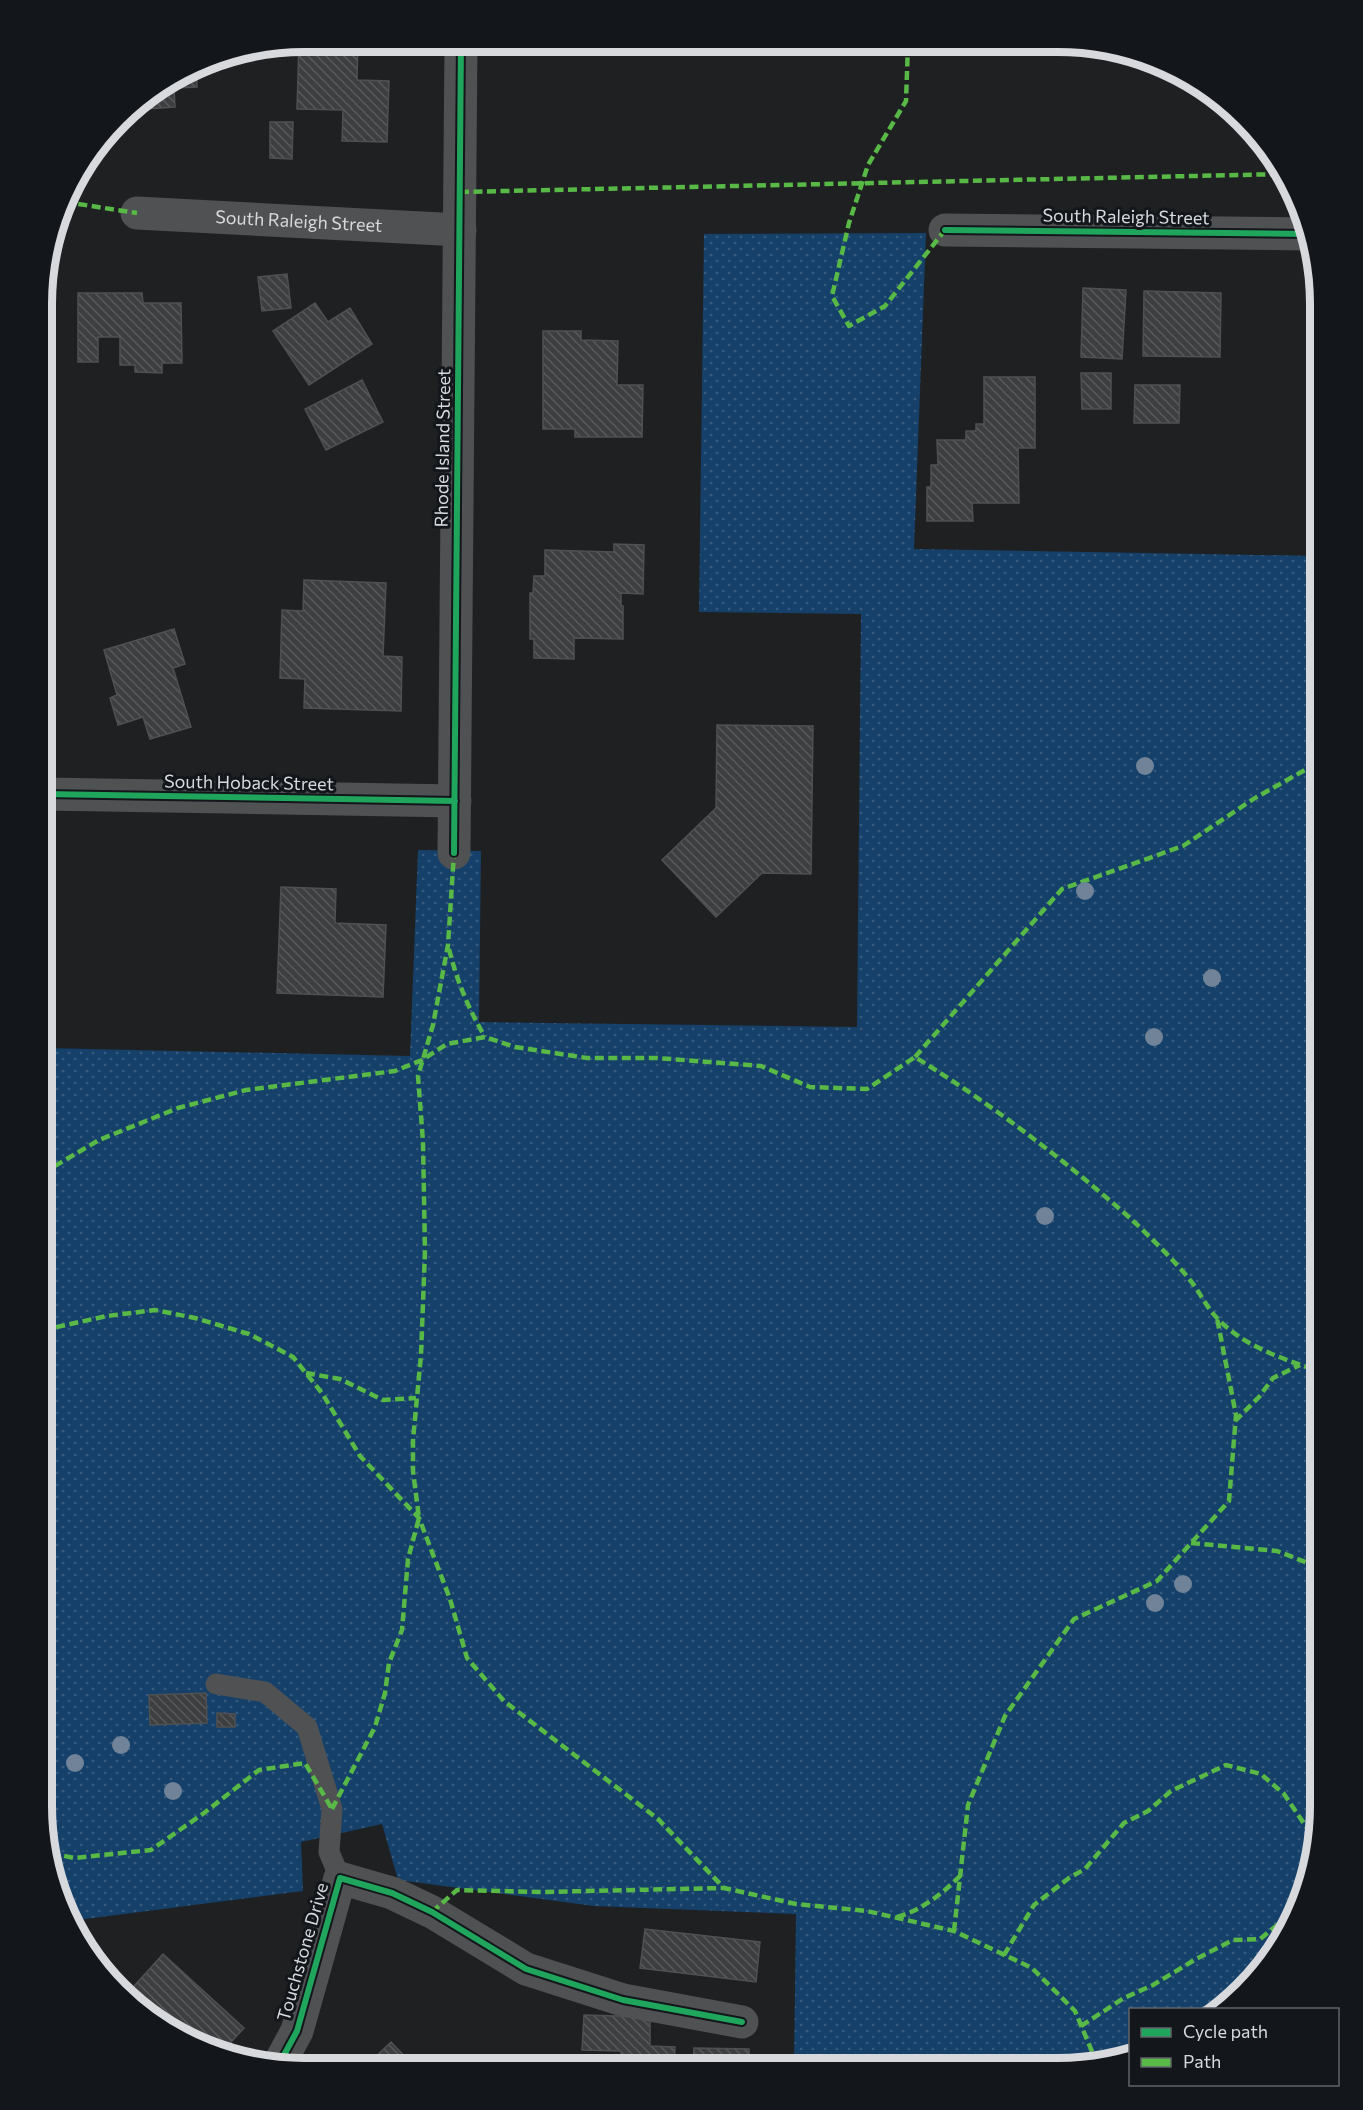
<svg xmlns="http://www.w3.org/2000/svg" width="1363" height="2110" viewBox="0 0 1363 2110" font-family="Commissioner,sans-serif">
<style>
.park{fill:url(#park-dots)}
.building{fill:url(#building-back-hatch);stroke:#4f5052;stroke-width:1.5}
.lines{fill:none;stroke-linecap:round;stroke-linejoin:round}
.lane{stroke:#505152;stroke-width:21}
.street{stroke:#505152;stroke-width:33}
.quiet{stroke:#58b947;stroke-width:4.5;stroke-dasharray:9 4.5;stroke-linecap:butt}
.cycleway-casing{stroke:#13171b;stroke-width:10}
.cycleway{stroke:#20a55d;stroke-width:6}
.tree{fill:#708398}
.labels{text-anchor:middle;stroke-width:6;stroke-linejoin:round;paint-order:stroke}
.street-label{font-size:18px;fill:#d7d9dd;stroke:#13171b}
.rim{fill:none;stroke:#d7d9dd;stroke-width:8}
</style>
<defs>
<pattern id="park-dots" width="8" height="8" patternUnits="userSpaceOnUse" patternTransform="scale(1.5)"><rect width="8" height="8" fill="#154069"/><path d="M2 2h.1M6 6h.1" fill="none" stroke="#365b7e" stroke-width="1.8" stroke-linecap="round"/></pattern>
<pattern id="building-back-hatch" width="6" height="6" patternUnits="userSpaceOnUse" patternTransform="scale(1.5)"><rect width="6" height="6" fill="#3c3e40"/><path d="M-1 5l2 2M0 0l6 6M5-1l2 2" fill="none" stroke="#57595b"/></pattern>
</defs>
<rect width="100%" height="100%" fill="#1e2022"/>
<path class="park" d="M926 233 914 549 1321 556 1320 1823 1307 1890 1267 1965 1223 2009 1130 2010V2054L1059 2068 794 2067 796 1914 594 1906 398 1880 382 1824 301 1842 303 1891 70 1921 62 1907 42 1806 43 1048 410 1056 418 850 481 851 479 1022 857 1027 861 614 699 612 704 234Z"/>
<path class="building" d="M304 42H358L357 80 389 81 387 142 342 141 343 110 297 109 299 43Z
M196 67 197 87 174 88 175 107 129 110Z
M270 122H293L292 159 270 158Z
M287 274 291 308 262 311 258 277Z
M1083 288 1126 290 1122 359 1081 357Z
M1144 291 1221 293 1220 357 1143 356Z
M78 293H142L143 303H181L182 363H162V373L135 372V365H120V337H98V362H78Z
M315 303 328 322 350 308 372 344 309 385 273 331Z
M543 331H581V340L618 341 617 385H643L642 437H575V429H543Z
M1081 373H1111V409H1082Z
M984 377H1035V448H1018L1019 503H972L973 521H927V487H931V465H938L937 440H966V431H976V424H984Z
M362 380 383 422 326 450 305 409Z
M1135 385H1180L1179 423H1134Z
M614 544 644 545 643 594 621 593V606H623V639L574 638V659L534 658V639H530V593H533L534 576H545V550L614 552Z
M304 580 386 583 383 656 402 657 401 711 304 708 305 679 280 678 282 610 303 611Z
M174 629 185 664 173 668 191 727 150 739 143 717 118 725 110 698 117 695 104 650Z
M717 725 813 726 811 874 762 873 716 917 662 860 716 808Z
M281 887 336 889 335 923 386 925 383 997 277 993Z
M206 1693 207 1723 150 1725 149 1695Z
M217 1713 235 1714V1727H217Z
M645 1929 760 1942 756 1982 640 1968Z
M163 1954 244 2028 221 2053 204 2048 145 2014 126 1995Z
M584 2015 650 2017V2046L675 2047 674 2067H621V2051L582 2050Z
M391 2042 414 2066H366Z
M694 2048 749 2049V2067H693Z"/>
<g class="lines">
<path class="lane" d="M216 1684 265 1692 307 1727 332 1809 329 1852 340 1878"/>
<g class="street">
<path id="s1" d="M137 213 460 230"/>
<path d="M945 230 1307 234"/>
<path d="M43 794 455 801"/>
<path d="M454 853 461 42"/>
<path d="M278 2066 297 2031 340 1878 392 1893 432 1912 526 1969 623 2000 742 2022"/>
</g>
<path class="quiet" d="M908 44 906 101 868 165 849 223 832 296 849 326 885 306 945 230
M460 192 1284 174
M65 202 137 213
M44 395 49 423
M449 949C457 981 468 1008 485 1037
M915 1057 1062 889 1183 846 1255 798 1321 761
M43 1173 99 1140 178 1108 246 1090 395 1071 422 1060 447 1044 485 1037 515 1047 587 1058H657L761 1066 810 1087 867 1089 915 1057C991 1104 1062 1158 1130 1218 1148 1235 1175 1261 1190 1280 1200 1292 1206 1307 1217 1318 1244 1347 1284 1359 1321 1372
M43 1330 107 1316 155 1310 195 1318 249 1334 293 1357 322 1393 360 1456 419 1518 450 1599 467 1658 504 1701 658 1819 724 1888 796 1904 867 1911 954 1931 1032 1968 1075 2011 1096 2061
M306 1373 340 1379 383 1400 416 1398
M1235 1421 1259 1397 1273 1378 1300 1365
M1191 1543 1277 1551 1321 1568
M332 1809 375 1727 385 1693 389 1663 402 1630 408 1559 419 1518 413 1471V1440L421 1355 425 1251 423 1142 418 1076 433 1025 448 945 454 853
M51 1853 74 1858 151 1850 204 1813 259 1770 305 1763 332 1809
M432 1912 457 1890 543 1892 724 1888
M897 1917C922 1910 942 1894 961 1875
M954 1931 968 1805 1005 1716 1074 1619 1157 1581 1229 1501 1236 1415 1217 1318
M1004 1955 1034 1905 1069 1878 1085 1869 1124 1823 1148 1811 1171 1791 1226 1765 1261 1774 1284 1794 1307 1828 1318 1834
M1081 2026 1124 1998 1153 1985 1196 1959 1233 1940 1260 1939 1296 1910 1302 1893 1308 1887"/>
<g class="cycleway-casing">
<path id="cycleway" d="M945 230 1307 234
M43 794 455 801
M454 853 461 42
M278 2066 297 2031 340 1878 392 1893 432 1912 526 1969 623 2000 742 2022"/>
</g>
<use href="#cycleway" class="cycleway"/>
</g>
<g class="tree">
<circle cx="1145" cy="766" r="9"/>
<circle cx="1085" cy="891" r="9"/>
<circle cx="1212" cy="978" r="9"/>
<circle cx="1154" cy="1037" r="9"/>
<circle cx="1045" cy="1216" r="9"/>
<circle cx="1183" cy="1584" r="9"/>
<circle cx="1155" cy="1603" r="9"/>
<circle cx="121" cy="1745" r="9"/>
<circle cx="75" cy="1763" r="9"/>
<circle cx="173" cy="1791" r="9"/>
</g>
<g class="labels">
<g class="street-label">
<text transform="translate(1126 217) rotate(1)" y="6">South Raleigh Street</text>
<text dy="6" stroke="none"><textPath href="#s1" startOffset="162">South Raleigh Street</textPath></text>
<text transform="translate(443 448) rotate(-89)" y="6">Rhode Island Street</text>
<text transform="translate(249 783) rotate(1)" y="6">South Hoback Street</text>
<text transform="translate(303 1952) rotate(-74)" y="6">Touchstone Drive</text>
</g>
</g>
<path d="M0 0H1363V2110H0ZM304 52H1058A252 252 0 0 1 1310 304V1806A252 252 0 0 1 1058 2058H304A252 252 0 0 1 52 1806V304A252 252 0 0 1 304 52Z" fill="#13171b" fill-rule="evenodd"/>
<path class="rim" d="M304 52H1058A252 252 0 0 1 1310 304V1806A252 252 0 0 1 1058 2058H304A252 252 0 0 1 52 1806V304A252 252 0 0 1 304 52Z"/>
<rect x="1129" y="2008" width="210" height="78" fill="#13171b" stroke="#616569" stroke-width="1.5"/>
<rect x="1141" y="2028" width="30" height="9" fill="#20a55d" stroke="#616569" stroke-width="1.5"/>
<text x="1183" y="2038" font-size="18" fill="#d7d9dd">Cycle path</text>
<rect x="1141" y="2058" width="30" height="9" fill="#58b947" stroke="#616569" stroke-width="1.5"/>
<text x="1183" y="2068" font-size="18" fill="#d7d9dd">Path</text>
</svg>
